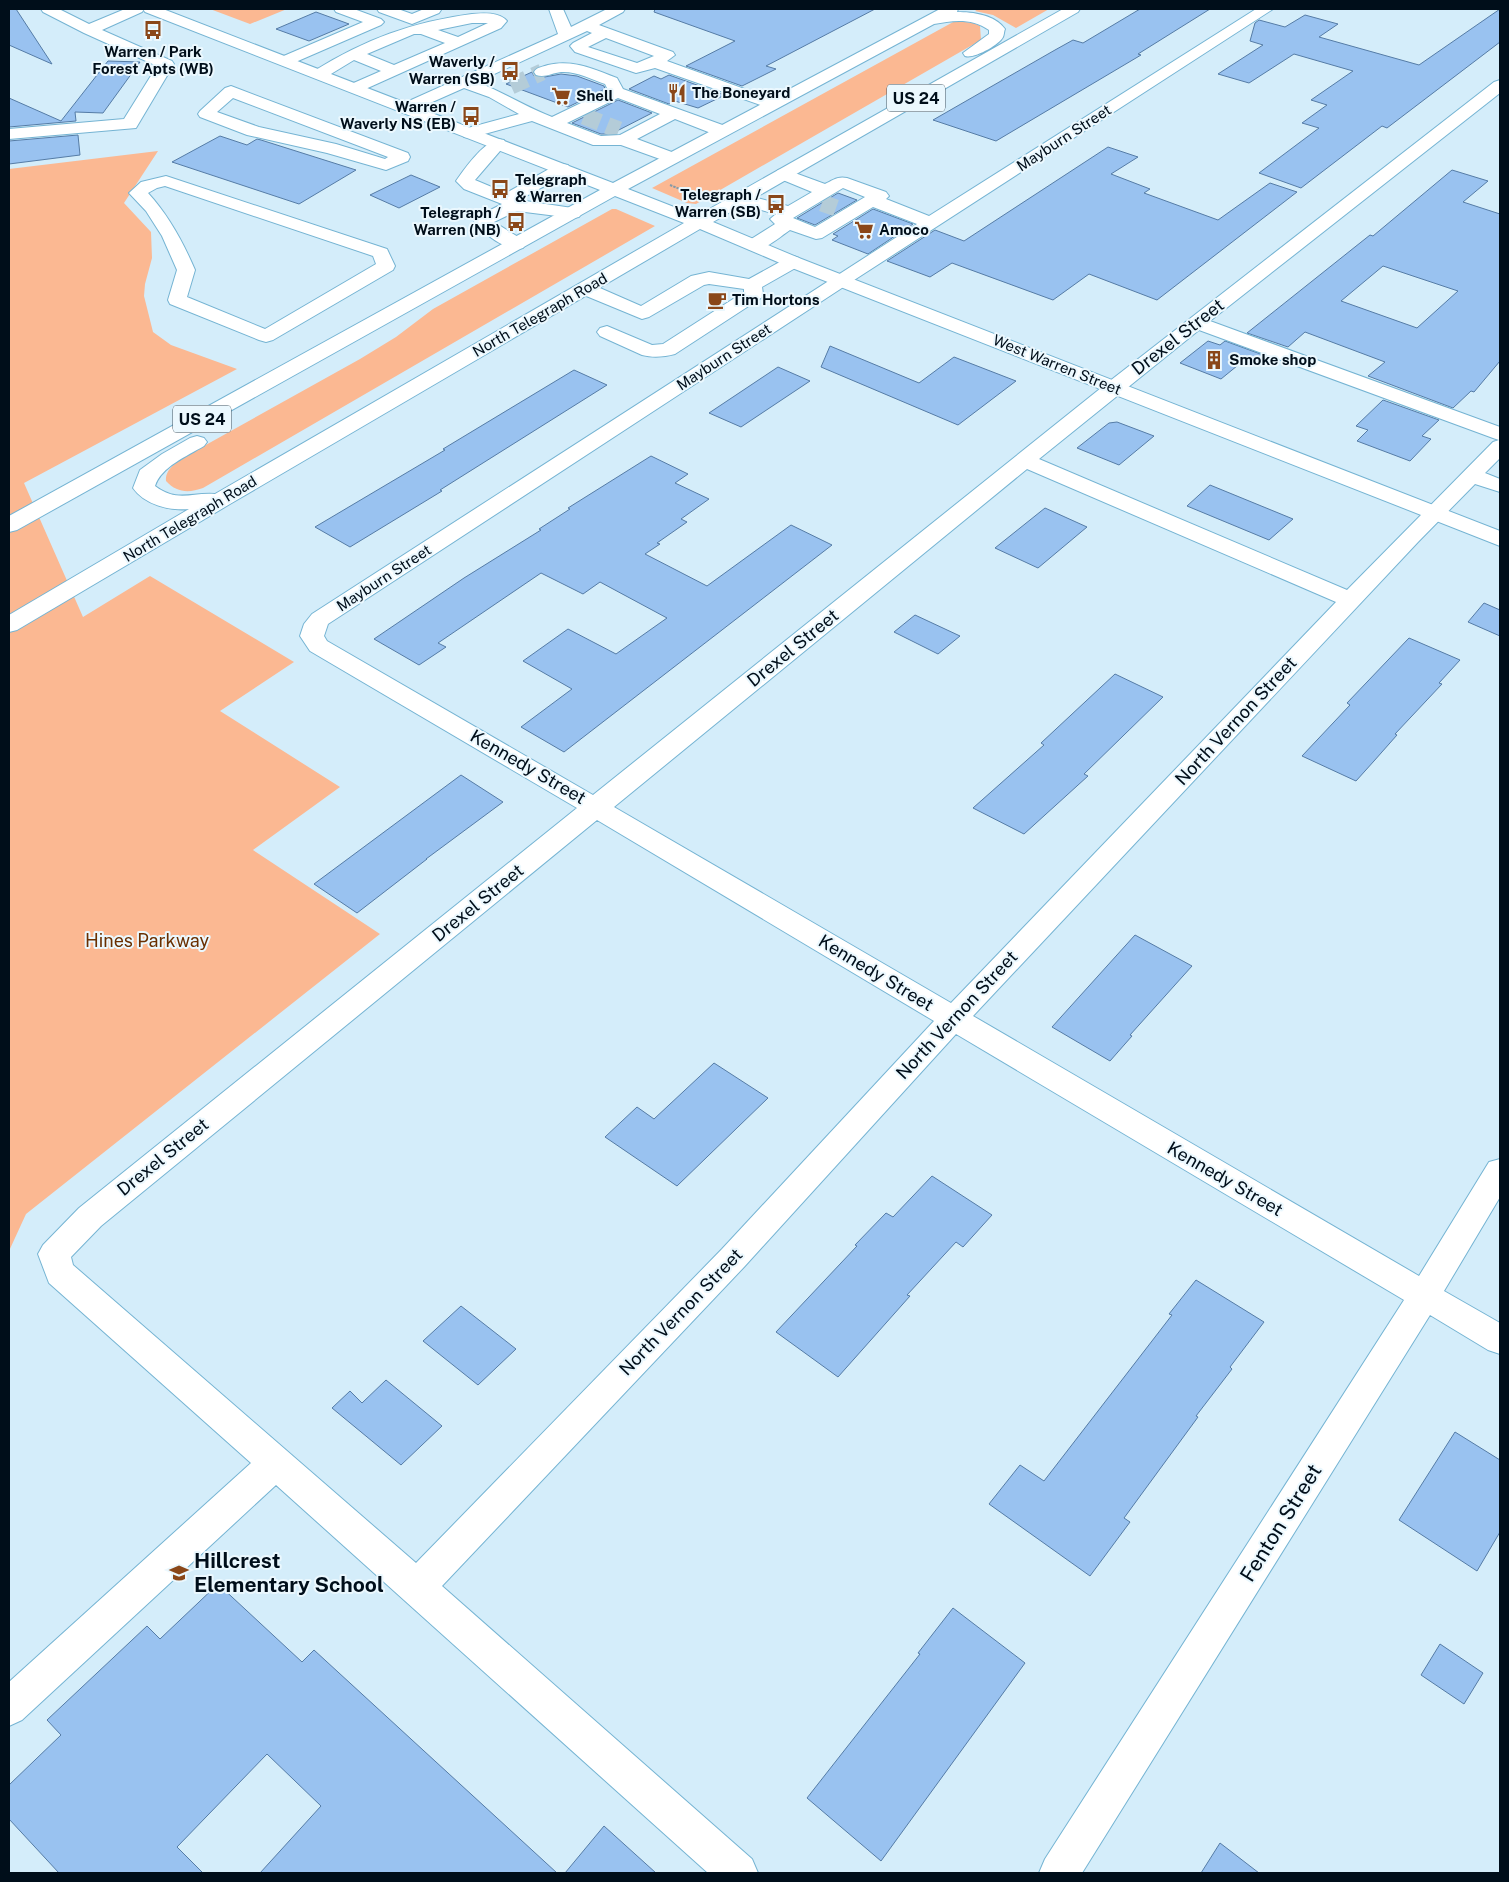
<svg xmlns="http://www.w3.org/2000/svg" width="1509" height="1882" viewBox="0 0 1509 1882" font-family="'Public Sans',sans-serif">
<style>
.green{fill:#fbb892}
.building{fill:#99c2f0;stroke:#557ca6;fill-rule:evenodd}
.lines{fill:none;stroke-linecap:round;stroke-linejoin:round}
.minor-tunnel{stroke:#b4ccd8;stroke-width:17;stroke-dasharray:17 8;stroke-linecap:butt}
.minor-casing{stroke:#75b4d3;stroke-width:2}
.major-casing{stroke:#75b4d3;stroke-width:2}
.path{stroke:#859aa7;stroke-width:2;stroke-dasharray:2.5 1;stroke-linecap:butt}
.minor{fill:#fff;fill-rule:evenodd}
.major{fill:#fff;fill-rule:evenodd}
.labels{text-anchor:middle;stroke-width:4;stroke-linejoin:round;paint-order:stroke}
.far-poi-label{font-size:15px;font-weight:bold;fill:#000e1a;stroke:#ebf8fe;text-anchor:start}
.far-street-label{font-size:15px;fill:#000e1a;stroke:#ebf8fe}
.shield{fill:#ebf8fe;stroke:#46545e;stroke-width:1}
.shield-label{font-size:16px;font-weight:bold;fill:#000e1a}
.street-label{font-size:18px;fill:#000e1a;stroke:#ebf8fe}
.park-label{font-size:18px;fill:#6a2f00;stroke:#ebf8fe}
.near-street-label{font-size:21px;fill:#000e1a;stroke:#ebf8fe}
.near-poi-label{font-size:21px;font-weight:bold;fill:#000e1a;stroke:#ebf8fe;text-anchor:start}
</style>
<rect width="100%" height="100%" fill="#d4edfa"/>
<path class="green" d="M210 9H287L250 24Z
M978 9H1049L1016 28 993 15 975 11Z
M955 21 974 23 980 26 981 40 696 204 687 203 652 188Z
M158 151 124 203 151 232 152 258 145 284 144 296 153 332 171 345 237 369 24 483 83 617 150 576 294 662 220 711 340 787 253 850 380 934 26 1214 9 1251V169Z
M612 209H616L655 226 203 488C189 493 177 493 166 481 165 469 177 462 186 456L360 359 396 337 433 309Z"/>
<path class="building" d="M9 9H16L52 64 9 45Z
M655 9H875L766 66 776 69 742 86 686 66 735 41 654 12Z
M1140 9H1210L1138 54 1141 55 996 141 933 120 1055 50 1073 40 1083 43Z
M1500 9V42L1387 128 1382 126 1301 188 1259 173 1319 128 1302 123 1327 105 1311 100 1353 71 1294 54 1249 83 1218 74 1263 45 1250 41 1255 23 1259 20 1285 27 1305 15 1338 24 1319 37 1419 65Z
M316 12 349 24 309 41 276 29Z
M108 61 140 62 103 113 75 112 76 121 9 127V98L61 121Z
M532 72 534 76 539 78 561 74 577 76 604 86 605 89 568 107 506 84Z
M669 75 725 95 698 108 675 101 669 104 629 89 654 76 661 79Z
M618 100 652 113 611 134H601L572 123Z
M78 135 80 155 9 164V141Z
M220 136 247 145 257 139 261 140 356 170 299 204 172 162Z
M1108 147 1138 157 1111 174 1150 189 1144 193 1218 220 1270 183 1297 192 1157 300 1089 274 1053 300 952 263 930 277 887 261 935 230 964 241Z
M1452 170 1488 181 1463 202 1500 214V361L1474 392 1471 391 1453 408 1368 376 1385 362 1305 332 1288 347 1247 333 1370 235 1373 236ZM1383 266 1458 291 1417 328 1341 301Z
M411 175 440 187 399 208 370 195Z
M838 193 857 200 815 225 797 218Z
M873 209 913 224 868 254 832 240 838 236 833 234Z
M1208 341 1220 345 1225 341 1274 359 1268 364 1248 357 1221 379 1180 363Z
M830 346 919 383 954 357 1016 381 958 425 821 367Z
M778 367 810 381 741 427 709 413Z
M574 370 607 385 440 490 442 491 350 547 315 527 445 450 443 449Z
M1383 400 1439 420 1422 436 1431 439 1410 461 1357 441 1368 430 1356 426Z
M1117 422 1154 436 1119 465 1077 448 1109 423Z
M651 456 688 474 675 483 709 499 681 519 687 522 657 543 660 544 645 554 707 586 791 525 832 545 564 752 521 727 572 689 523 661 568 629 616 654 667 618 600 582 583 594 541 573 438 643 446 647 419 665 374 639 464 578 541 530 539 529 570 509 568 508Z
M1210 485 1293 519 1269 540 1187 506Z
M1045 508 1087 527 1038 568 995 548Z
M1484 603 1500 610V636L1468 622Z
M915 615 960 636 938 654 894 632Z
M1409 638 1460 660 1439 683 1442 684 1395 734 1397 735 1374 761 1356 781 1302 756 1350 705 1347 703Z
M1115 674 1163 697 1084 774 1088 776 1024 834 973 808 1044 745 1041 743Z
M461 775 503 802 426 859H427L357 913 314 884Z
M1135 935 1192 966 1130 1035 1132 1036 1110 1061 1052 1027Z
M714 1063 768 1098 677 1186 605 1137 637 1107 654 1119Z
M932 1176 992 1215 963 1247 956 1242 907 1295 910 1296 838 1377 776 1332 857 1246 855 1245 886 1213 893 1217Z
M1196 1280 1264 1322 1230 1367 1232 1369 1196 1416 1198 1417 1124 1518 1130 1522 1090 1576 989 1504 1020 1465 1044 1481 1172 1315 1169 1314Z
M461 1306 516 1349 478 1385 423 1341Z
M386 1380 442 1426 401 1465 332 1408 350 1391 362 1403Z
M1455 1432 1500 1460V1532L1477 1571 1399 1520Z
M218 1584 302 1662 314 1650 557 1873H260L321 1806 267 1754 177 1847 203 1873H59L9 1819V1785L61 1735 47 1720 147 1626 160 1639Z
M953 1608 1025 1663 881 1861 807 1798 920 1654 918 1653Z
M1440 1644 1483 1673 1464 1704 1421 1675Z
M604 1826 656 1873H565Z
M1220 1843 1259 1873H1201Z"/>
<g class="lines">
<path class="minor-tunnel" d="M511 86 542 72
M584 116 619 130
M822 203 836 208"/>
<g class="minor-casing">
<path id="minor" d="M41 9H59L89 24 125 9H144L142 12 102 30 172 61 174 64 136 128 9 139V129L124 119 157 66 84 33 43 12Z
M334 9H354L381 19 384 22 381 25 291 64H279L277 61 279 58 363 22 336 12Z
M377 9H398L412 14 424 9 441 10 439 13 412 24 379 12Z
M549 9H563L571 27 607 9H625L623 12 599 25 673 52 675 55 667 61 778 101 780 104 778 107H766L655 68 636 73 575 52 570 46 573 43 592 33 587 31 477 82C503 92 526 107 552 117L608 90 605 84C591 79 576 71 561 72 552 73 545 78 536 75L534 72C537 67 542 67 548 65 572 59 594 69 617 78L623 89 728 127 730 131 728 135H716L675 119 637 139 677 154 679 158 677 162 671 163 621 145H593L532 121 470 138 464 137 462 133 464 129 519 114 489 97 464 88 412 111H400L398 108 400 105 558 34ZM606 38 654 56 637 63 588 47ZM618 98 660 114 620 135 601 136 567 123Z
M1256 9H1273L848 284 328 624 324 636 327 641 593 795 1106 384 1494 82 1500 80V93L1210 321 1500 427V458L1485 473 1500 479V492L1475 484 1418 542 973 1016 1419 1276 1489 1162 1500 1159V1197L1444 1291 1500 1323V1354L1488 1350 1430 1315 1082 1873H1039L1045 1859 1404 1300 956 1034 744 1267 442 1586 752 1859 758 1873H708L276 1485 22 1720 9 1726V1682L251 1463 49 1283 38 1254 43 1245 79 1208 577 808 310 651 300 636 304 624 312 614 917 224 873 207 822 238 816 239 790 230C778 238 763 253 748 249L745 245 748 241 775 224 770 219 776 214 735 203 732 199 735 195 741 194 788 206 812 192 778 178 775 174 778 170 784 169 825 184C833 180 838 176 847 178L886 192 889 196 886 199 929 216ZM843 188 865 197 815 227 793 218ZM1199 330 1493 438 1499 440 1493 442 1347 590 1039 459ZM1027 469 1336 602 951 1003 614 807ZM597 820 934 1021 722 1249 416 1563 73 1265 71 1257 101 1226Z
M472 14C483 13 499 12 507 21L501 28 361 91H349L347 88 349 85 381 71 354 60 326 77H314L312 74 314 71C366 39 412 22 472 14ZM472 23H488L458 37 438 30ZM414 34H421L445 43 394 65 367 54Z
M231 86 408 153 410 157 408 161 386 170 327 153 247 135 200 117 198 114 200 111 225 88ZM233 98 388 157 385 159 336 144 259 127 217 112Z
M498 139 504 140 506 144 475 180 506 193 556 165 562 164 568 165 571 169 568 173 519 200 579 209 582 213 579 217 573 218 517 211 494 222 523 240 526 244 523 248C507 252 483 234 474 221L477 217 502 204 464 189 456 181C465 168 483 143 498 139Z
M166 176 387 249 395 266 393 270 273 340 266 342 259 340 170 304 168 300 177 270 162 236 146 211 129 193 141 182ZM165 186 373 256 376 264 265 329 187 297 195 270C183 242 169 216 148 193L157 188Z
M793 256 799 258 802 262 799 266 762 287 763 294 761 298 675 354C664 357 653 358 642 355L600 336 597 332 600 328 607 326 652 345 663 344 744 292V289L709 284 704 285 649 317 642 319 579 293 577 289 579 285 586 283 593 285 641 306 691 276 709 272 749 279 787 258Z"/>
</g>
<g class="major-casing">
<path id="major" d="M143 9H163L613 183 940 9H958L957 12C973 12 995 15 1005 29 1004 31 1004 35 1003 37 999 45 974 59 965 56L963 53 989 34V30C972 18 954 20 934 24L628 189 697 216 1063 9H1080L1078 12 713 222 799 258 1500 531V546L787 266 700 229 230 504 17 630 9 632V615L189 509C170 511 145 505 133 488L140 470 162 454 190 438 197 436 204 438 207 442 204 446C187 456 161 467 155 486 178 503 191 492 215 494L684 223 615 196 17 530 9 532V516L600 190 145 12Z"/>
</g>
<path class="path" d="M670 185 699 197"/>
<use href="#minor" class="minor"/>
<use href="#major" class="major"/>
</g>
<defs>
<g id="bus-bare" transform="scale(1.5)"><path d="M-5-6H5V4H4V6H2V4H-2V6H-4V4H-5ZM-3.5-4V0h7V-4ZM-3.5 1.2v1.5H-2V1.2ZM2 1.2v1.5H3.5V1.2Z" fill="#8a4719" stroke="#ebf8fe" stroke-width="2.5" paint-order="stroke"/></g>
<g id="restaurant-bare" transform="scale(1.5)"><path d="M-5-6h1v4h1v-4h1v4h1v-4h1v5L-1.5 .5V6h-2V.5L-5-1ZM5-6V6H3V1.5H1.5Q1.5-4 5-6Z" fill="#8a4719" stroke="#ebf8fe" stroke-width="2.5" paint-order="stroke"/></g>
<g id="supermarket-bare" transform="scale(1.5)"><path d="M-6-5.5h2.5l.6 2H6L4.5 2H-2.5L-4.4-4H-6ZM-1.5 3.2a1.3 1.3 0 1 0 .1 0ZM3 3.2a1.3 1.3 0 1 0 .1 0Z" fill="#8a4719" stroke="#ebf8fe" stroke-width="2.5" paint-order="stroke"/></g>
<g id="cafe-bare" transform="scale(1.5)"><path d="M-5.5-4.5H6V0H3Q3 3.5 0 3.5H-2.5Q-5.5 3.5-5.5 0ZM3-3.2v2h1.7v-2ZM-6 4.5H4V6H-6Z" fill="#8a4719" stroke="#ebf8fe" stroke-width="2.5" paint-order="stroke"/></g>
<g id="building-bare" transform="scale(1.5)"><path d="M-4-6H4V6H1V3H-1V6H-4ZM-2.5-4.3h1.7v1.8h-1.7ZM.8-4.3h1.7v1.8H.8ZM-2.5-1h1.7V.8h-1.7ZM.8-1h1.7V.8H.8Z" fill="#8a4719" stroke="#ebf8fe" stroke-width="2.5" paint-order="stroke"/></g>
<g id="school-bare" transform="scale(1.5)"><path d="M0-5L7-2L0 1L-7-2ZM-4 1L0 2.5L4 1V4Q0 6-4 4Z" fill="#8a4719" stroke="#ebf8fe" stroke-width="2.5" paint-order="stroke"/></g>
</defs>
<g fill-rule="evenodd">
<use href="#bus-bare" x="153" y="30"/>
<use href="#bus-bare" x="510" y="71"/>
<use href="#restaurant-bare" x="677" y="93"/>
<use href="#supermarket-bare" x="561" y="96"/>
<use href="#bus-bare" x="471" y="116"/>
<use href="#bus-bare" x="500" y="189"/>
<use href="#bus-bare" x="776" y="204"/>
<use href="#bus-bare" x="516" y="222"/>
<use href="#supermarket-bare" x="864" y="230"/>
<use href="#cafe-bare" x="717" y="300"/>
<use href="#building-bare" x="1214" y="360"/>
<use href="#school-bare" x="179" y="1573"/>
</g>
<g class="labels">
<g class="far-poi-label">
<text x="153" y="57" text-anchor="middle">Warren / Park<tspan x="153" dy="17">Forest Apts (WB)</tspan></text>
<text x="495" y="67" text-anchor="end">Waverly /<tspan x="495" dy="17">Warren (SB)</tspan></text>
<text x="692" y="98">The Boneyard</text>
<text x="576" y="101">Shell</text>
<text x="456" y="112" text-anchor="end">Warren /<tspan x="456" dy="17">Waverly NS (EB)</tspan></text>
<text x="515" y="185">Telegraph<tspan x="515" dy="17">&amp; Warren</tspan></text>
<text x="761" y="200" text-anchor="end">Telegraph /<tspan x="761" dy="17">Warren (SB)</tspan></text>
<text x="501" y="218" text-anchor="end">Telegraph /<tspan x="501" dy="17">Warren (NB)</tspan></text>
<text x="879" y="235">Amoco</text>
<text x="732" y="305">Tim Hortons</text>
<text x="1229" y="365">Smoke shop</text>
</g>
<g class="far-street-label">
<text transform="translate(1064 138) rotate(-33)" y="5">Mayburn Street</text>
<text transform="translate(540 315) rotate(-30)" y="5">North Telegraph Road</text>
<text transform="translate(724 357) rotate(-33)" y="5">Mayburn Street</text>
<text transform="translate(1057 365) rotate(22)" y="5">West Warren Street</text>
<text transform="translate(190 519) rotate(-31)" y="5">North Telegraph Road</text>
<text transform="translate(384 578) rotate(-33)" y="5">Mayburn Street</text>
</g>
<g class="shield">
<rect x="887" y="84.5" width="58" height="27" rx="4"/>
<rect x="173" y="405.5" width="58" height="27" rx="4"/>
</g>
<g class="shield-label">
<text x="916" y="104">US 24</text>
<text x="202" y="425">US 24</text>
</g>
<g class="street-label">
<text transform="translate(1178 337) rotate(-38)" y="6">Drexel Street</text>
<text transform="translate(793 648) rotate(-39)" y="6">Drexel Street</text>
<text transform="translate(1236 721) rotate(-47)" y="6">North Vernon Street</text>
<text transform="translate(528 767) rotate(30)" y="6">Kennedy Street</text>
<text transform="translate(478 903) rotate(-39)" y="6">Drexel Street</text>
<text transform="translate(876 973) rotate(31)" y="6">Kennedy Street</text>
<text transform="translate(957 1015) rotate(-47)" y="6">North Vernon Street</text>
<text transform="translate(163 1157) rotate(-39)" y="6">Drexel Street</text>
<text transform="translate(1225 1179) rotate(30)" y="6">Kennedy Street</text>
<text transform="translate(681 1312) rotate(-46)" y="6">North Vernon Street</text>
</g>
<g class="park-label">
<text x="147" y="947">Hines Parkway</text>
</g>
<g class="near-street-label">
<text transform="translate(1281 1523) rotate(-58)" y="7">Fenton Street</text>
</g>
<g class="near-poi-label">
<text x="194" y="1568">Hillcrest<tspan x="194" dy="24">Elementary School</tspan></text>
</g>
</g>
<rect width="1509" height="1882" fill="none" stroke="#000e1a" stroke-width="20"/>
</svg>
